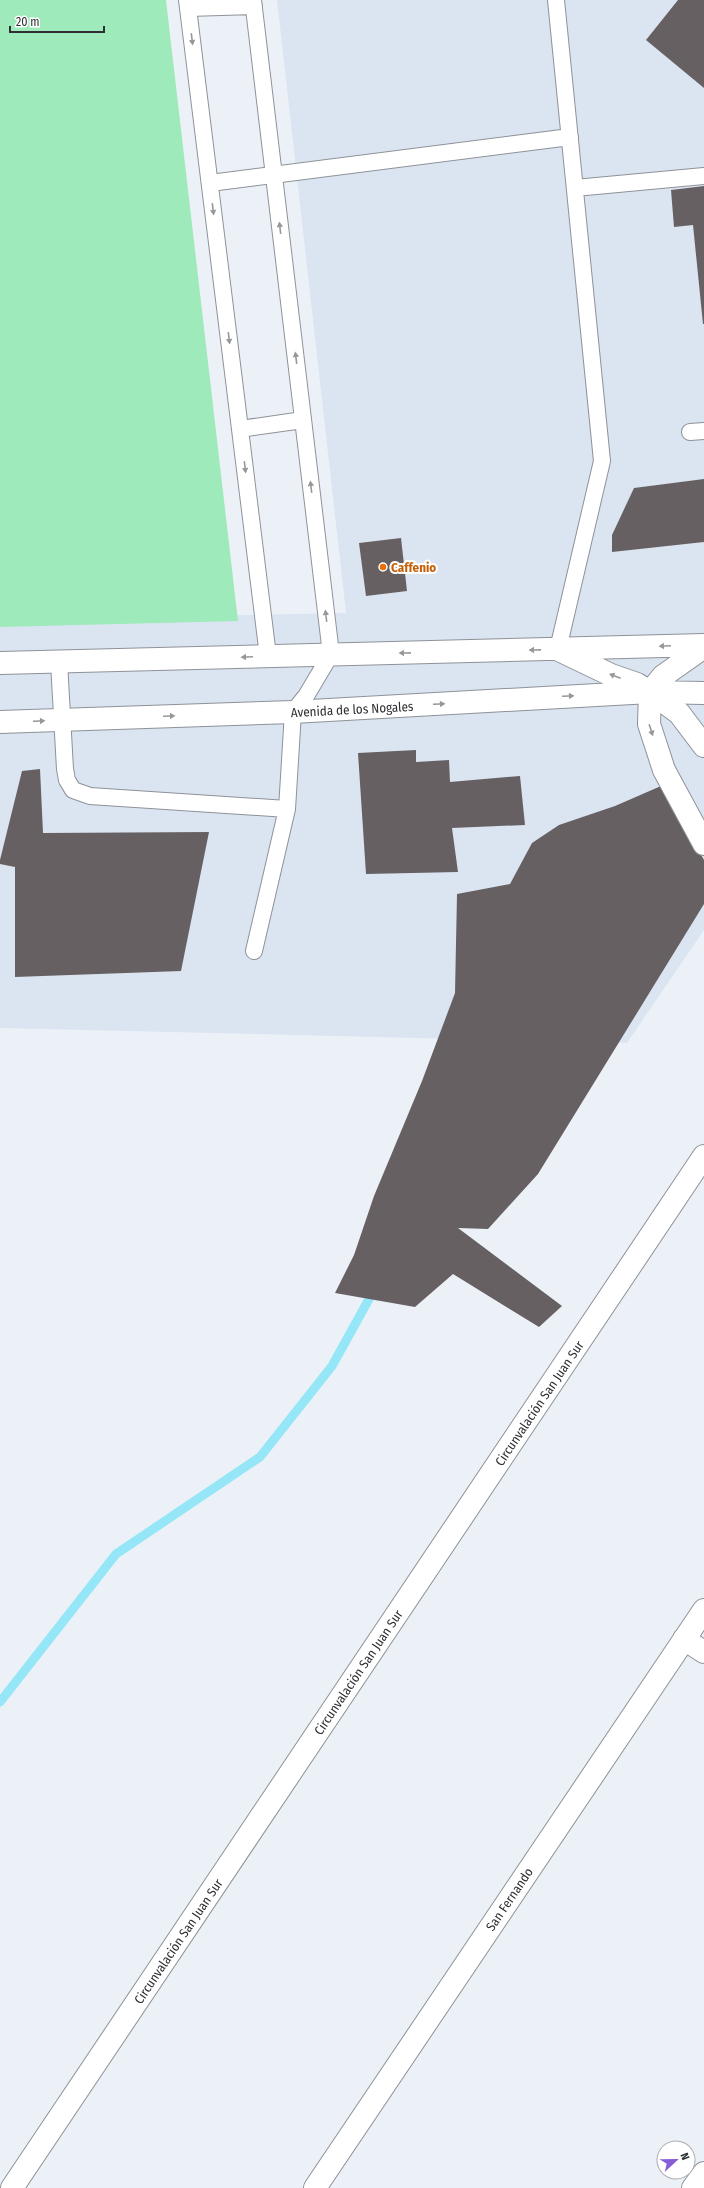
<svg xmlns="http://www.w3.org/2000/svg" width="704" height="2188" viewBox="0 0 704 2188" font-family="'Fira Sans Condensed',sans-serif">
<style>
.built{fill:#dbe4f1}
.green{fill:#9feaba}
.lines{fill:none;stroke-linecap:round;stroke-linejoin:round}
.stream{stroke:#95e6f7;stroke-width:9}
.building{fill:#676063}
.lane-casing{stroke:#8e9298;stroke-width:18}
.street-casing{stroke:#8e9298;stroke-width:24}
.secondary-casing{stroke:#8e9298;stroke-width:24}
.lane{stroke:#fff;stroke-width:16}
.street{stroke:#fff;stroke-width:22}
.secondary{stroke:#fff;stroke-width:22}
.oneway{fill:#969798}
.food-dot{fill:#e8710a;stroke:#fff;stroke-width:1.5}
.labels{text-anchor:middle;stroke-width:4;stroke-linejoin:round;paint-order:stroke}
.food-label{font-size:13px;font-weight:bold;fill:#c56008;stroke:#fff;text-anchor:start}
.street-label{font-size:13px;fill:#2d2f32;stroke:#fff}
</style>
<rect width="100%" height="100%" fill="#ecf1f8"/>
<path class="built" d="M277 0H704V930L627 1043 0 1028V620L346 613Z"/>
<path class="green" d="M0 0H166L238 621 0 627Z"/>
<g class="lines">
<path class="stream" d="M0 1702 116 1554 260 1457 332 1366 374 1290"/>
</g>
<path class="building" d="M678 0H704V88L646 40Z
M704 186V324H703L693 225 674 227 671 190Z
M704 479V542L612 552V535L634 488Z
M401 538 407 591 366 596 359 543Z
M416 750V762L449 760 450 782 520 776 525 825 452 828 458 872 366 874 358 753Z
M40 769 43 833 209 832 181 971 15 977V867L0 864V860L22 771Z
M661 786 704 860V904L538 1174 488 1229 458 1228 562 1306 539 1327 453 1274 415 1307 335 1293 354 1255 374 1196 422 1081 455 993 457 894 510 884 532 843 559 825 615 806Z"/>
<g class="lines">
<g class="lane-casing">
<path id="lane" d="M187 0 268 656
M556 0 602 461 558 649
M188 8 254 6
M210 183 570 137
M575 188 704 176
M240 429 303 420
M690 432 704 431
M59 662 65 769 67 780 73 790 90 796 287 809 293 712 306 696 331 654 253 0
M254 951 287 809"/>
</g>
<g class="street-casing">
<path id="street" d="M650 692 649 724 664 770 704 844
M650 692 679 713 704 746
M684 1639 704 1652
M12 2188 704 1156
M315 2188 704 1610
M693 2188 704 2173"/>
</g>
<g class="secondary-casing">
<path id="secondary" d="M561 651 611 675 637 684 650 692 663 676 704 647
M0 663 704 645
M0 722 293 712 650 692 704 693"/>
</g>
<use href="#lane" class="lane"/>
<use href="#street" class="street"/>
<use href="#secondary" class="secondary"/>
</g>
<defs><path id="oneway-solid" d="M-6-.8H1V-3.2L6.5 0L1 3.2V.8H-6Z"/></defs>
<g class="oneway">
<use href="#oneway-solid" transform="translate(192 39) rotate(83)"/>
<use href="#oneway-solid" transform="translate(213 209) rotate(83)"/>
<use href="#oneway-solid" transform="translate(280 228) rotate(-97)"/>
<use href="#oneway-solid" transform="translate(229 338) rotate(83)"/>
<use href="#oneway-solid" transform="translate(296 358) rotate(-97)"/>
<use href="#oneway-solid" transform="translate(245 467) rotate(83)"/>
<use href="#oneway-solid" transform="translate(311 487) rotate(-97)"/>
<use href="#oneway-solid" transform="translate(326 616) rotate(-97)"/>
<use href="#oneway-solid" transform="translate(665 646) rotate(178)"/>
<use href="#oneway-solid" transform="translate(535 650) rotate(179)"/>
<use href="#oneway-solid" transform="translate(405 653) rotate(179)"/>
<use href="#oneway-solid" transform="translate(247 657) rotate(178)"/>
<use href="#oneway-solid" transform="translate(615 676) rotate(-159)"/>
<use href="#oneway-solid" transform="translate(568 696) rotate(-3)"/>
<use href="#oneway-solid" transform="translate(439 704) rotate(-3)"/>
<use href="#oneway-solid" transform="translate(169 716) rotate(-2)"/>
<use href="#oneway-solid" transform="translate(39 721) rotate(-2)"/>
<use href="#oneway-solid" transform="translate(651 730) rotate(72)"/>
</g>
<circle class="food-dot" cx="383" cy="567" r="4"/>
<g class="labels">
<g class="food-label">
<text x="391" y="572">Caffenio</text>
</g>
<g class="street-label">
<text transform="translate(352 709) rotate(-3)" y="5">Avenida de los Nogales</text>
<text transform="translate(539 1403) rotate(-56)" y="5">Circunvalación San Juan Sur</text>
<text transform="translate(358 1672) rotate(-56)" y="5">Circunvalación San Juan Sur</text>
<text transform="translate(509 1899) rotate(-56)" y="5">San Fernando</text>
<text transform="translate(178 1941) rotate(-56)" y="5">Circunvalación San Juan Sur</text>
</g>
</g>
<g transform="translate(676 2160) rotate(68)"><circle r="19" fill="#ffffff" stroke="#abacad"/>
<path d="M0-3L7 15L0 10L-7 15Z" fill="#885cd6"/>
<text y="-6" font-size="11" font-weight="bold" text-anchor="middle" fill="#2d2f32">N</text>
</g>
<path d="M10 26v6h94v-6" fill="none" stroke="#2d2f32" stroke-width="2"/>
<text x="16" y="26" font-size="12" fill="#2d2f32" stroke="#ffffff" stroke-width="3" paint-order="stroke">20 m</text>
</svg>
